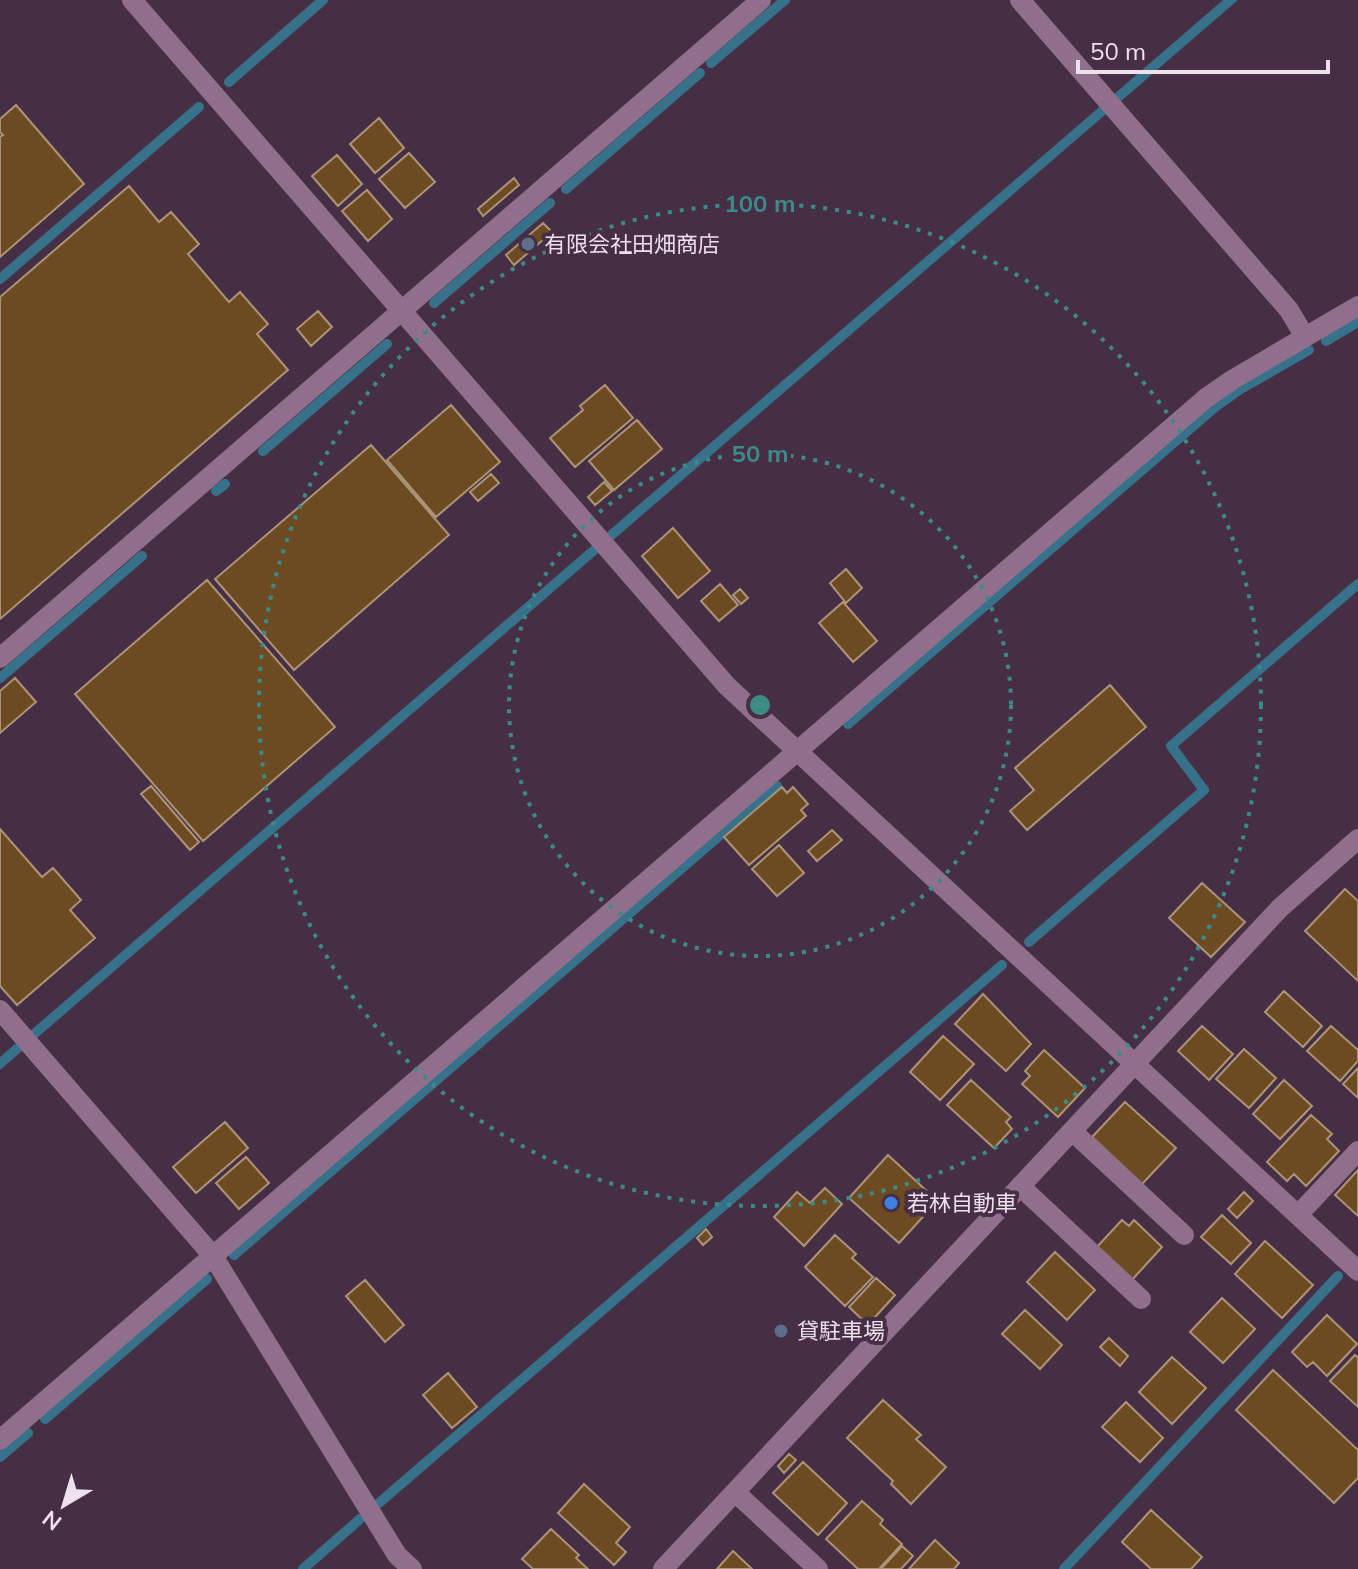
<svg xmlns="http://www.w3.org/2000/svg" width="1358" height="1569" viewBox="0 0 1358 1569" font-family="Mulish,'Noto Sans JP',sans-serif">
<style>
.water{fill:#37728a}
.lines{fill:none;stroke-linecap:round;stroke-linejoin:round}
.stream{stroke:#37728a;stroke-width:10}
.building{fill:#6c4b22;stroke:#ac9478;stroke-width:2}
.minor{stroke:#906f8d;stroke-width:20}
.ring{fill:none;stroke:#3c8b88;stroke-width:4;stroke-dasharray:4 8}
.service-dot{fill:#5c6f8a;stroke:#462e45;stroke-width:3}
.shop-dot{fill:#3f7fe0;stroke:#462e45;stroke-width:3}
.labels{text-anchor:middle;stroke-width:8;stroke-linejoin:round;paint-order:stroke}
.poi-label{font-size:22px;fill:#efe0ee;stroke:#462e45;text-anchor:start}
.centre{fill:#3c8b88;stroke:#462e45;stroke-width:4}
.ring-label{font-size:24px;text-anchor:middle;font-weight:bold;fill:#3c8b88;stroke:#462e45;stroke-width:8;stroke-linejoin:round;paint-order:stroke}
</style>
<rect width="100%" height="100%" fill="#462e45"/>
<path class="water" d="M1223 0H1238L0 1070V1057Z"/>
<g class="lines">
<path class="stream" d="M711 63 785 0
M229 82 323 0
M566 189 700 73
M0 279 199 107
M434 303 550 203
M1326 341 1358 322
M263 451 387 344
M216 491 225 484
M0 678 142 556
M848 724 1214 408 1239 390 1309 350
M1029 942 1204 790 1171 746 1358 584
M234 1255 777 786
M45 1419 207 1279
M0 1457 28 1433
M379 1503 1002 965
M303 1569 360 1519
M1064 1569 1338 1276"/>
</g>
<path class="building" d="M16 105 84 184 0 257V137L3 135 0 132V119Z
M379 118 404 148 375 173 350 144Z
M409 153 435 182 405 208 379 179Z
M337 155 362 184 338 206 312 176Z
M514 178 519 185 483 216 478 209Z
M129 186 159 222 171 212 199 244 188 254 229 302 240 292 268 324 257 334 288 370 0 619V297Z
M367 190 392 219 368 241 342 211Z
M543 223 552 232 514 265 506 255Z
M318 311 332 327 311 346 297 329Z
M605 385 633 418 575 467 550 438 583 410 580 406Z
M451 405 500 462 436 517 387 460Z
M637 420 662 449 614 490 589 461Z
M371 445 449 535 294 670 215 579Z
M491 474 499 483 478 501 470 492Z
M604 482 612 491 595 505 588 497Z
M673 528 710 571 678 598 642 556Z
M846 569 862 588 846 603 830 583Z
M207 580 335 727 203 841 75 694Z
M720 584 738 605 719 621 701 601Z
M740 589 748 598 741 604 733 595Z
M843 602 877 641 853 662 819 623Z
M15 678 36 702 0 733V691Z
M1110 685 1146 727 1027 830 1010 811 1034 790 1015 768Z
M151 786 199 842 190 850 141 794Z
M782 787 787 793 793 787 808 804 801 810 806 816 749 865 724 837Z
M0 829 42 877 53 868 81 900 70 910 95 938 17 1005 0 986Z
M832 830 842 840 817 861 808 851Z
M779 845 804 873 777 896 752 869Z
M1202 883 1245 922 1211 957 1169 918Z
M1345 889 1358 901V981L1305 931Z
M1284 991 1322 1026 1303 1047 1265 1012Z
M983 994 1031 1044 1006 1071 955 1024Z
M1202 1026 1233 1054 1209 1080 1178 1051Z
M1331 1026 1358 1050V1061L1340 1081 1307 1051Z
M943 1036 974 1064 940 1100 910 1072Z
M1244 1049 1276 1078 1249 1108 1216 1079Z
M1044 1050 1085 1088 1058 1117 1022 1084 1030 1076 1025 1071Z
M1358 1068V1098L1343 1084Z
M971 1080 1011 1117 1006 1122 1012 1129 994 1148 947 1105Z
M1284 1080 1312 1106 1280 1139 1253 1114Z
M1125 1102 1176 1148 1142 1184 1092 1137Z
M1311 1115 1332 1134 1327 1139 1339 1151 1306 1186 1294 1174 1287 1181 1267 1162Z
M225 1122 248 1148 196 1193 173 1167Z
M888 1155 929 1193 924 1199 932 1207 899 1243 849 1198Z
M246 1157 269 1183 239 1209 216 1183Z
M1358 1170V1216L1335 1195Z
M825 1188 842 1204 804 1246 774 1217 797 1192 810 1203Z
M1244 1192 1253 1201 1237 1218 1228 1209Z
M1222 1215 1251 1243 1231 1264 1201 1237Z
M1122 1220 1129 1226 1134 1220 1162 1247 1131 1281 1096 1248Z
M706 1229 712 1237 703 1245 697 1238Z
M835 1235 856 1254 852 1258 873 1277 845 1306 805 1267Z
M1265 1241 1313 1285 1282 1318 1235 1274Z
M1055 1252 1095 1290 1067 1320 1027 1282Z
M876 1278 895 1295 868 1325 849 1307Z
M365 1280 404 1325 385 1342 346 1296Z
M1222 1298 1255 1329 1223 1363 1190 1332Z
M1025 1310 1062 1345 1040 1369 1002 1334Z
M1327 1315 1357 1344 1327 1376 1313 1362 1307 1367 1292 1352Z
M1109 1338 1128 1356 1120 1366 1100 1347Z
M1355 1355 1358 1358V1407L1330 1381Z
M1172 1357 1206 1388 1172 1424 1139 1392Z
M1273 1370 1358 1450V1478L1334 1503 1236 1410Z
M448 1373 477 1407 452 1428 423 1395Z
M883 1400 921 1435 916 1439 946 1467 911 1504 891 1484 893 1481 847 1438Z
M1126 1402 1163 1438 1140 1462 1102 1427Z
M789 1454 796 1460 784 1473 778 1466Z
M803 1462 847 1503 818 1535 773 1493Z
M584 1484 630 1527 616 1543 626 1552 614 1565 558 1513Z
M862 1501 883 1520 880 1524 902 1544 879 1569H858L826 1539Z
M1151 1510 1202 1557 1191 1569H1151L1122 1542Z
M551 1529 579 1555 576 1558 588 1569H533L522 1559Z
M935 1540 959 1563 954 1569H909Z
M902 1546 913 1556 901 1569H881Z
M733 1551 752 1569H717Z"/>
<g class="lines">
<path class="minor" d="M132 0 727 686 1358 1271
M1020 0 1289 310 1305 337
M0 658 761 0
M0 1010 213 1256 397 1555 412 1569
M1072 1131 1184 1235
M1020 1186 1141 1299
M1298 1215 1358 1151
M0 1440 1206 398 1232 380 1358 306
M735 1492 818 1569
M663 1569 1280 908 1358 839"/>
</g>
<g class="ring">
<circle cx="760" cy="705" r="251"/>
<circle cx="760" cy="705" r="501"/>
</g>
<g class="service-dot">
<circle cx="528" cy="244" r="8"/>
<circle cx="781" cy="1331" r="8"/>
</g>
<circle class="shop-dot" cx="891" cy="1203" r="8"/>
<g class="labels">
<g class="poi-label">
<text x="544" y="252">有限会社田畑商店</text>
<text x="907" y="1211">若林自動車</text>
<text x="797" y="1339">貸駐車場</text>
</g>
</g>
<circle cx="760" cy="705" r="12" class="centre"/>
<g class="ring-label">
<text x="760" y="212">100 m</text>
<text x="760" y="462">50 m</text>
</g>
<g transform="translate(64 1505) rotate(218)" stroke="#462e45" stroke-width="6" paint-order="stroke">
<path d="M0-6L14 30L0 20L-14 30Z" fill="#efe0ee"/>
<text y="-12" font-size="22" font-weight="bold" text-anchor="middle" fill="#efe0ee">N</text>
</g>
<path d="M1078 60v12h250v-12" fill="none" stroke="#efe0ee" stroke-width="4"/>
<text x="1090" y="60" font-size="24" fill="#efe0ee" stroke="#462e45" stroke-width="6" paint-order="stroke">50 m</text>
</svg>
